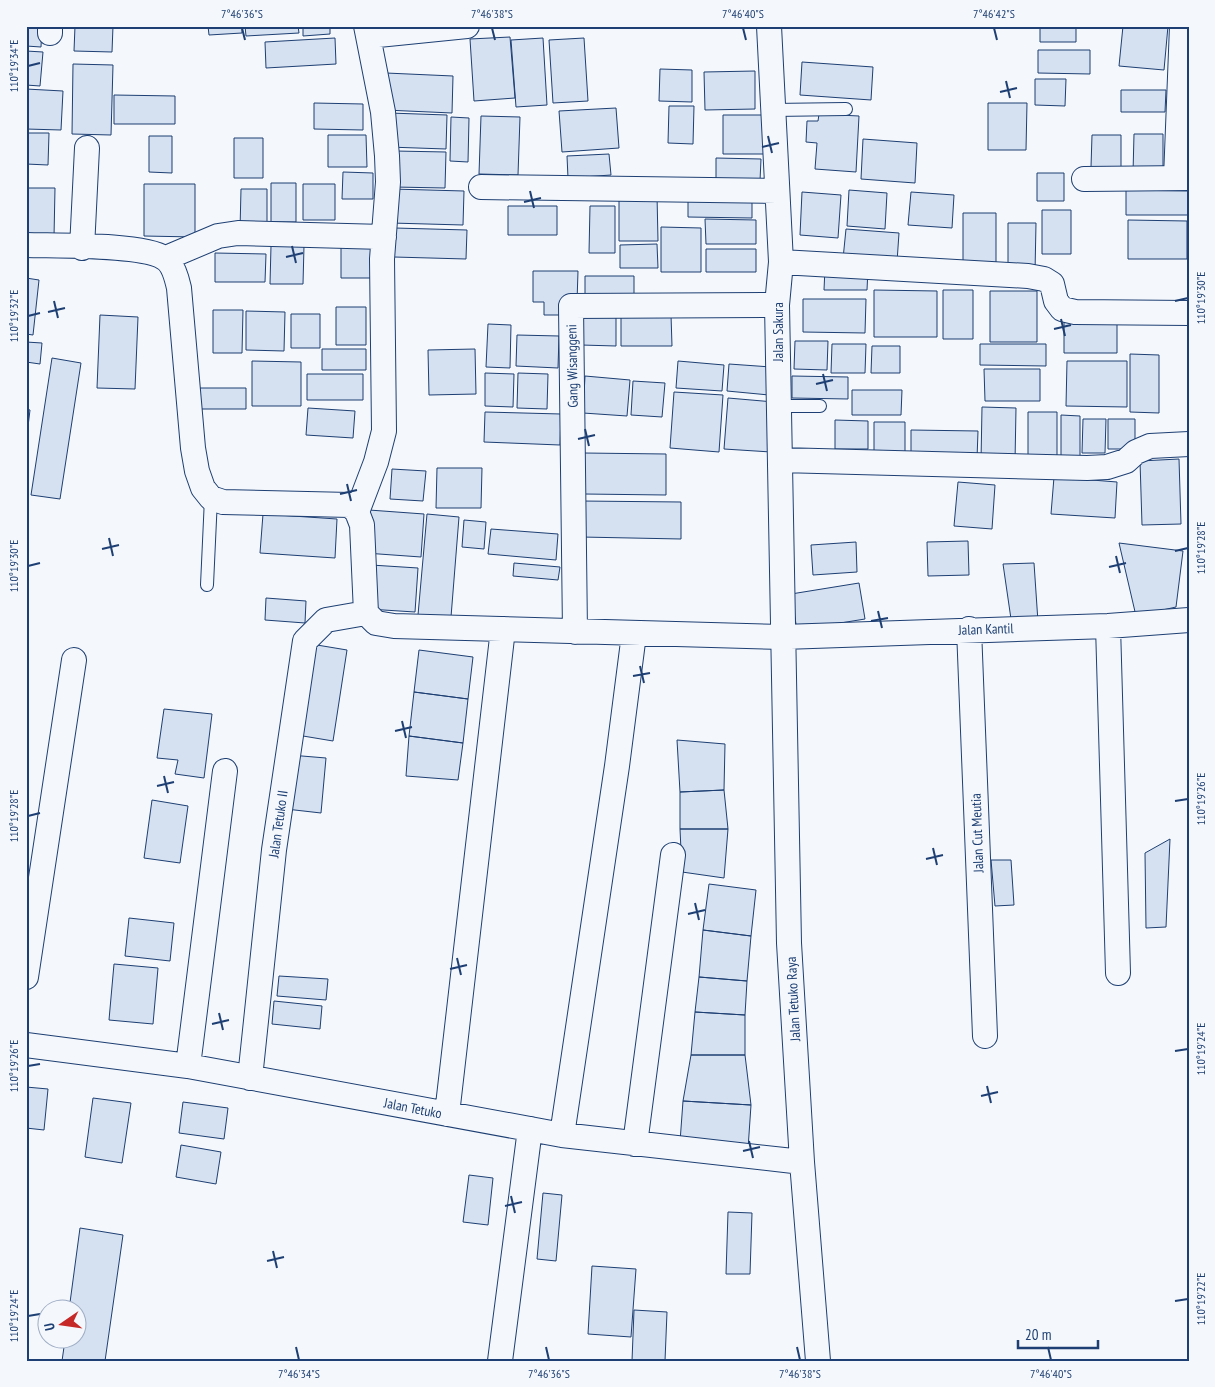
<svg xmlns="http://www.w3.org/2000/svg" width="1215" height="1387" viewBox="0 0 1215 1387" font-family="'PT Sans Narrow',sans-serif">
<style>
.building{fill:#d5e0f0;stroke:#1d3f73}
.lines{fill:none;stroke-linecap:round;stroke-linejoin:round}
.service-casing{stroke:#1d3f73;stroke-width:14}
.minor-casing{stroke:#1d3f73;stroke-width:26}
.service{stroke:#f4f7fb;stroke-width:12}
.minor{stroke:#f4f7fb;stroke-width:24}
.ticks{fill:none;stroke:#1d3f73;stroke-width:2}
.labels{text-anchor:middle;stroke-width:4;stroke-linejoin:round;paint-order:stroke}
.street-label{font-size:14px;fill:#1d3f73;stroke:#f4f7fb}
.neatline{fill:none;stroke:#1d3f73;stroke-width:2}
.ticks-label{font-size:12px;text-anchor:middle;fill:#1d3f73}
</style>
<rect width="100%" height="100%" fill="#f4f7fb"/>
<path class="building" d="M26 26H42L41 47 26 46Z
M75 26H113L112 52 74 51Z
M208 26H242V33L209 35Z
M245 26H298L299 33 246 36Z
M303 26H330V34L303 36Z
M1040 26H1076V42H1040Z
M1123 26H1168L1164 70 1119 66Z
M510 37 515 98 474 101 470 39Z
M335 38 336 64 266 68 265 42Z
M543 38 547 105 516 107 511 40Z
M584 38 588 101 553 103 549 40Z
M1038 50H1090V74L1038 73Z
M26 51 43 52 40 86 26 85Z
M802 62 873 67 871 100 800 95Z
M73 64 113 65 111 135 72 134Z
M660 69 692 70V102L659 101Z
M755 71V109L705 110 704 72Z
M386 73 453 76 452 113 385 110Z
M1035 79H1066L1065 106 1035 105Z
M26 89 63 91 61 130 26 129Z
M1121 90H1166L1165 112H1121Z
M114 95 175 96V124H114Z
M314 103 363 104V130L314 129Z
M988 103H1027L1026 150H988Z
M669 106H694L693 144 668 143Z
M616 108 619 148 562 152 559 111Z
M389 113 447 115 446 149 388 147Z
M819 114 859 116 856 172 815 169 817 143 806 142 807 121H818Z
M723 115H764V154H723Z
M481 116 520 117 518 175 479 174Z
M451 117 469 118 468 162 450 161Z
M26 133H49L48 165 26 164Z
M1134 134H1163V173H1133Z
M328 135H366L367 167H328Z
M1092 135H1121V167H1091Z
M149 136H172V173L149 172Z
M234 138H263V178H234Z
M863 139 917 143 915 183 861 179Z
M395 151 446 152 445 188 394 187Z
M609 154 611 175 568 178 567 156Z
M716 158 761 159 760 181 716 180Z
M343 172 373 173V199H342Z
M1037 173H1064V201H1037Z
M271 183H296V222H271Z
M144 184H195V237L144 236Z
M303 184H335V220H303Z
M26 188H55L54 237 26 236Z
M241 189H267V230H240Z
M392 189 464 191 463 225 391 223Z
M849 190 887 193 885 229 847 226Z
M1126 190 1188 191V215H1126Z
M802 192 841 195 838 238 800 235Z
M911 192 954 195 952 228 908 225Z
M688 194H752V218L688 217Z
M619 195H657L658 241H619Z
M508 206H557V235H508Z
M590 206H615V253H589Z
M1042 210H1071V254H1042Z
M963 213H996V267L963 266Z
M705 219 756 220V244H706Z
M1128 220 1187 221V259H1128Z
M1008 223H1036L1035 273 1008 272Z
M661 227 701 228V272H661Z
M395 228 467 230 466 259 394 257Z
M846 229 899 233 897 262 843 259Z
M341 237H372V278H341Z
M657 244 658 268H620V245Z
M271 246H304L303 284H270Z
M706 249H756V272H706Z
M215 253 266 254 265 282H215Z
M825 268 868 269 867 290H824Z
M533 271H578L577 302 561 315H544V302H533Z
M585 276H634V303H585Z
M26 278 39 280 33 335 26 334Z
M874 290 937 291V337H874Z
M943 290H973V339H943Z
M990 291H1037V342H990Z
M803 299H866L865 333 803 332Z
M336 307H366V345H336Z
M213 310H243L242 353H213Z
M246 311 285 312 284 351 246 350Z
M291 314H320V348H291Z
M581 314H616V346L581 345Z
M100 315 138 317 135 389 97 388Z
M621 315H671L672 346H621Z
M1064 320 1117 321V353H1064Z
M488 324 511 325 510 368 486 367Z
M517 335 559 336 558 368 516 366Z
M795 341H828L827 370 794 369Z
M26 342 42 343 40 364 26 362Z
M832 344H866L865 373H831Z
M980 344H1046V366L980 365Z
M872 346H900V373H871Z
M322 349H366V370H322Z
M475 349 476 394 429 395 428 350Z
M1130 354 1159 355V413L1130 412Z
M52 358 81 363 60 499 31 495Z
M252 361 301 362V406H252Z
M678 361 724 365 722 391 676 388Z
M1067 361H1127V407L1066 406Z
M729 364 771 367 769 395 727 391Z
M984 369H1040V401H985Z
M485 373 514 374 513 407 485 406Z
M518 373 548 374 547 409 517 408Z
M307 374H363V400H307Z
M585 376 630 380 627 416 583 413Z
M792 376 848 377V399L792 398Z
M633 381 665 383 662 417 631 415Z
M200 388H246V409H200Z
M852 390H902L901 415H852Z
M674 392 723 395 719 452 670 448Z
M728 398 774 402 771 452 724 449Z
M982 407 1016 408 1015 462 981 461Z
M308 408 355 411 353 438 306 435Z
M26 409 30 410 26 443Z
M485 412 561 414 560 445 484 442Z
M1028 412H1057V463H1028Z
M1061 415 1080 416V462H1061Z
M1083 419H1106L1105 453H1082Z
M1108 419H1135V449H1108Z
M835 420 868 421V449H835Z
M874 422H905V456H874Z
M911 430 978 431 977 459H911Z
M584 453 666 454V495L584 494Z
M1179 459 1181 524 1142 525 1140 461Z
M437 468H482L481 508H436Z
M392 469 426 471 423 501 390 499Z
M1054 477 1117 482 1115 518 1051 514Z
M958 482 995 485 992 529 954 526Z
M581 501 681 502V539L581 537Z
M369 510 424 514 421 557 365 553Z
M263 514 337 519 335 558 260 553Z
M427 514 459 517 451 617 418 615Z
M464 520 486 522 484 549 462 547Z
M491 529 558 534 556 560 488 554Z
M968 541 969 575 928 576 927 542Z
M856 542 857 572 813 575 811 545Z
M1119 543 1183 551 1176 607 1136 616Z
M514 563 560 567 558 580 513 576Z
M1034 563 1038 622 1011 619 1003 564Z
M371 565 418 568 415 612 368 609Z
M859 583 865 619 797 630 791 594Z
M266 598 306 601 305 623 265 620Z
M311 644 347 650 333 741 297 735Z
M419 650 473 657 468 699 414 692Z
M414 692 468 699 463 743 409 736Z
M164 709 212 714 204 778 175 774 178 760 157 758Z
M409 736 463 743 458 780 406 776Z
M677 740 725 744 724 790 680 792Z
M290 755 326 758 321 813 286 809Z
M724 790 728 829H680V792Z
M152 800 188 806 180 863 144 858Z
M680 829H728L724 878 682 872Z
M1170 839 1166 927 1146 928 1145 853Z
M991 860H1011L1014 905 995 906Z
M709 884 756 890 751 936 703 930Z
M129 918 174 923 170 961 125 956Z
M703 930 751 936 747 981 699 977Z
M114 964 158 968 153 1024 109 1020Z
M279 976 328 979 326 1000 277 996Z
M699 977 747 981 745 1015 695 1012Z
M274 1001 322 1006 320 1029 272 1024Z
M695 1012 745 1015V1055H691Z
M691 1055H745L751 1105 683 1101Z
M26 1087 48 1089 44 1130 26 1128Z
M93 1098 131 1103 122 1163 85 1157Z
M683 1101 751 1105 748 1149 680 1142Z
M183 1102 228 1108 224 1139 179 1133Z
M181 1145 221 1152 216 1184 176 1177Z
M469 1175 493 1178 488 1225 463 1222Z
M543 1193 562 1195 556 1261 537 1259Z
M728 1212 752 1213 750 1274H726Z
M80 1228 123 1235 105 1361H62L65 1340H78V1310H69Z
M592 1266 636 1269 631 1337 588 1334Z
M634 1310 667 1312 665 1361H632Z"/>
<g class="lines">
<g class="service-casing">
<path id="service" d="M773 110 846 109
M779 406H820
M207 585 211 498"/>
</g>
<g class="minor-casing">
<path id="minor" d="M50 26V33
M366 26 368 36 467 26
M769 26 781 262 777 305 789 943 802 1162 818 1361
M1176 178 1182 26
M1084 179 1189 178
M481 187 776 191
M26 245C56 246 143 244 164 258 173 263 177 279 179 288L193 448 197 471 203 488 211 498 223 502 350 505 357 512 362 525 366 613 376 623 394 626 783 637 1108 626 1189 620
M82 248 87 148
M166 258 218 236 238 233 384 237
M781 262 1028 276 1044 279 1052 284 1056 301 1062 309 1075 312 1189 313
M780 460 1087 468 1107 467 1126 461 1136 452 1150 446 1189 444
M357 512 376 462 384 431 382 259 388 182 387 156 383 112 368 36
M1108 626 1118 973
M969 629 985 1036
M575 632 571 306 777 305
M26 977 74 660
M26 1045 188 1066 562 1135 802 1162
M188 1066 225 771
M250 1078 274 850 305 641 326 620 366 613
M447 1114 503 629
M562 1135 617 766 634 634
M635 1144 673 855
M500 1361 530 1129"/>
</g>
<use href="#service" class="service"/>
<use href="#minor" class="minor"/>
</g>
<path class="ticks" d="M242 28 245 40M492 28 495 40M743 28 746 40M994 28 997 40M28 66 40 63M1006 81 1010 98M1000 92 1017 88M768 136 772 153M762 147 779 143M530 191 534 208M524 202 541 198M292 246 296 263M286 257 303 253M54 301 58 318M1175 301 1188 298M48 312 65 308M28 316 40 313M1061 319 1065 336M1054 329 1071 325M823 374 827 391M816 384 833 380M585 429 589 446M578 439 595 435M347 484 351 501M340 494 357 490M109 538 113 556M102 549 119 545M1175 551 1188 548M1116 556 1120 573M28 566 40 563M1109 567 1126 563M878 611 882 628M871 621 888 618M640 666 644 683M633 676 650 673M402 721 406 738M395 731 412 727M164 776 168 793M157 786 174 782M1175 801 1188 799M28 816 40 813M933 848 937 865M926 859 943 855M695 903 699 920M688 914 705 910M457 958 461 975M450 969 467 965M219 1013 223 1030M212 1024 229 1020M1175 1051 1188 1049M28 1066 40 1064M987 1086 991 1103M981 1096 998 1092M749 1141 753 1158M743 1151 760 1147M511 1196 515 1213M505 1206 522 1202M273 1251 277 1268M267 1261 284 1257M1175 1301 1188 1299M28 1316 40 1314M296 1347 299 1360M546 1347 549 1360M797 1347 800 1360M1048 1347 1051 1360"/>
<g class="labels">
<g class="street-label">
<text transform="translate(778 332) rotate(-90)" y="5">Jalan Sakura</text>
<text transform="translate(572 366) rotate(-91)" y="5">Gang Wisanggeni</text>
<text transform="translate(986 629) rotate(-2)" y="5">Jalan Kantil</text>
<text transform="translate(278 824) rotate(-82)" y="5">Jalan Tetuko II</text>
<text transform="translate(977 833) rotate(-92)" y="5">Jalan Cut Meutia</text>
<text transform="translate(793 999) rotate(-93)" y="5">Jalan Tetuko Raya</text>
<text transform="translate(413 1108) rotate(11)" y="5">Jalan Tetuko</text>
</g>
</g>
<rect width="1215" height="1387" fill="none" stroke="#f4f7fb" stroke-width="55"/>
<g transform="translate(62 1324) rotate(257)"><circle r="24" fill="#f4f7fb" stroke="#9eadc5"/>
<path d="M0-4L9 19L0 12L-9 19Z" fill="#c62828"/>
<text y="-8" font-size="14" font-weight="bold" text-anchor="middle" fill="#1d3f73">U</text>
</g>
<path d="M1018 1340v8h80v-8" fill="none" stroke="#1d3f73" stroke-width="2.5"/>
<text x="1025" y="1340" font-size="15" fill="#1d3f73" stroke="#f4f7fb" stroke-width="4" paint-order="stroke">20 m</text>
<rect x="28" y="28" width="1160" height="1332" class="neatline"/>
<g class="ticks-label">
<text x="242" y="18">7°46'36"S</text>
<text x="492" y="18">7°46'38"S</text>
<text x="743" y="18">7°46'40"S</text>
<text x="994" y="18">7°46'42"S</text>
<text transform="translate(14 66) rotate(-90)" y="4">110°19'34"E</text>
<text transform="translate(1201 298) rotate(-90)" y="4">110°19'30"E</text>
<text transform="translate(14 316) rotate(-90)" y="4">110°19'32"E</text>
<text transform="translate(1201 548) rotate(-90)" y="4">110°19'28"E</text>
<text transform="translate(14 566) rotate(-90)" y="4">110°19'30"E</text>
<text transform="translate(1201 799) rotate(-90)" y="4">110°19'26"E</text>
<text transform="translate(14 816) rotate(-90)" y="4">110°19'28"E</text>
<text transform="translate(1201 1049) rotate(-90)" y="4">110°19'24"E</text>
<text transform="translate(14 1066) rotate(-90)" y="4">110°19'26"E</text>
<text transform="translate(1201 1299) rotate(-90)" y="4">110°19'22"E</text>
<text transform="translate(14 1316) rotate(-90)" y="4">110°19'24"E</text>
<text x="299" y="1378">7°46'34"S</text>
<text x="549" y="1378">7°46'36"S</text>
<text x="800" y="1378">7°46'38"S</text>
<text x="1051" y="1378">7°46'40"S</text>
</g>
</svg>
